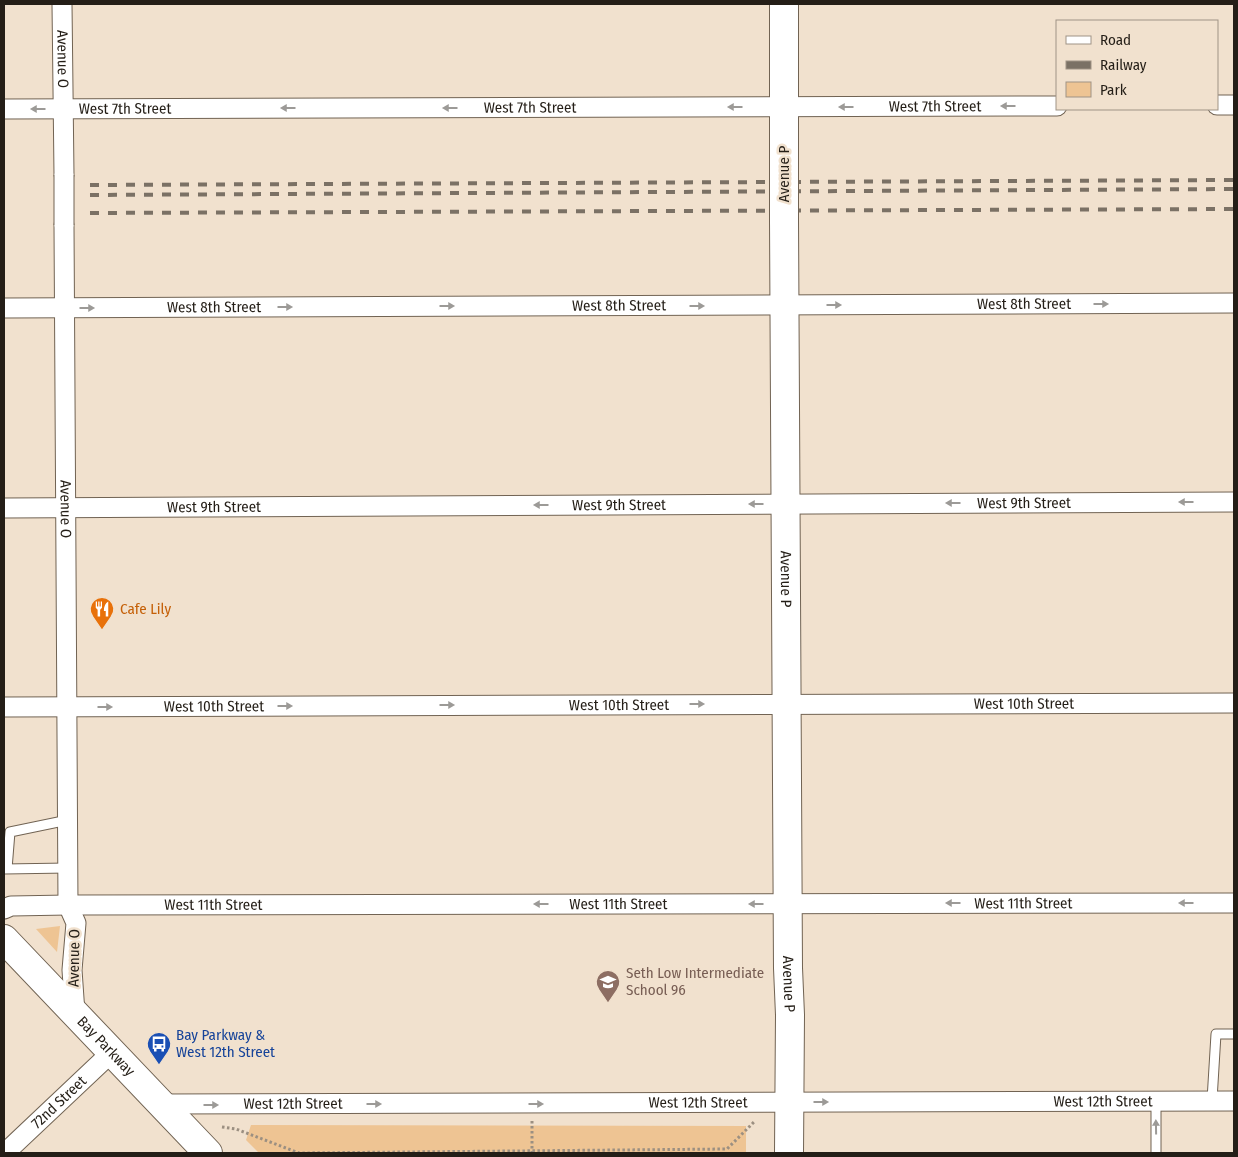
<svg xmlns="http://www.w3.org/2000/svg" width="1238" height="1157" viewBox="0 0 1238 1157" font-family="'Fira Sans Condensed',sans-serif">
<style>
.green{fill:#eec493}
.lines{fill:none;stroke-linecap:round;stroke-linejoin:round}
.lane-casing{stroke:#716353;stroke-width:11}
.street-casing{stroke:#716353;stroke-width:21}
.primary-casing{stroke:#716353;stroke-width:30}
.path{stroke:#9b8f81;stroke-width:3;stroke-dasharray:2.5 2.5;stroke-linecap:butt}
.lane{stroke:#fff;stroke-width:9}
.street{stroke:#fff;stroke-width:19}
.primary{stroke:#fff;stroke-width:28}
.rail{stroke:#7b7165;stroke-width:4;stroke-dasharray:9 9;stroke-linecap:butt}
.street-bridge-casing{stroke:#716353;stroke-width:21;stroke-linecap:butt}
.primary-bridge-casing{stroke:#716353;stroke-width:30;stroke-linecap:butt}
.street-bridge{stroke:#fff;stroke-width:19}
.primary-bridge{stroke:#fff;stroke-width:28}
.oneway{fill:#9c9a97}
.labels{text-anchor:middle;stroke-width:5;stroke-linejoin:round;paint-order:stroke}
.street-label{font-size:15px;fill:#241e17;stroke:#f1e1ce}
.food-label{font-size:15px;fill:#c56008;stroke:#f1e1ce;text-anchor:start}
.education-label{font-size:15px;fill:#785e54;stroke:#f1e1ce;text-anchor:start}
.transit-label{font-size:15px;fill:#164399;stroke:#f1e1ce;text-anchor:start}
</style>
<rect width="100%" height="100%" fill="#f1e1ce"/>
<path class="green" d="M60 926 57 952 36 929Z
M251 1125 746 1126V1153H259L246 1140Z"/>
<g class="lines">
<g class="lane-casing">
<path id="lane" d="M4 869 68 868
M7 869 10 832 68 820
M1212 1100 1216 1034H1234
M1156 1102V1153"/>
</g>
<g class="street-casing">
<g id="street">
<path id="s1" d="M62 4 64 175"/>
<path d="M1217 105H1234"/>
<path id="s2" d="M4 109 1057 106"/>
<path id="s3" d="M64 225 68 905 76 923 72 970 75 1013"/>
<path id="s4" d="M4 308 1234 303"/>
<path id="s5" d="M4 508 1234 502"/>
<path id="s6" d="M4 707 1234 703"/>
<path id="s7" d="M4 909 11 906 68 905 1234 903"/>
<path id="s8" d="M162 1104 1234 1101"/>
<path id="s9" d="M5 1153 112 1052"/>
</g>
</g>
<g class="primary-casing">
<g id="primary">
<path d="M784 4V175"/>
<path id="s10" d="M784 220 788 968 790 1015 789 1153"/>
<path id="s11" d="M4 939 208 1153"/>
</g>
</g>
<path class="path" d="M532 1121V1153
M222 1127 236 1129 299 1153 727 1149 755 1121"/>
<use href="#lane" class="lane"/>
<use href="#street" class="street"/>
<use href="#primary" class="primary"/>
<path class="rail" d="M90 185 1234 180
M90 195 1234 189
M90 213 1234 209"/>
<g class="street-bridge-casing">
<path id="street-bridge" d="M64 175V225"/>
</g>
<g class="primary-bridge-casing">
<path id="primary-bridge" d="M784 175V220"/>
</g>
<use href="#street-bridge" class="street-bridge"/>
<use href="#primary-bridge" class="primary-bridge"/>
</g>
<defs><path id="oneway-solid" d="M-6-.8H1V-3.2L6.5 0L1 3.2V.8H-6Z" transform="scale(1.25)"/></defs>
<g class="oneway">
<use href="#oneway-solid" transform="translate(1008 106) rotate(180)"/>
<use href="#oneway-solid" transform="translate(735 107) rotate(180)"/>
<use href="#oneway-solid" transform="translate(846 107) rotate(180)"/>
<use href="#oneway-solid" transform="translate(288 108) rotate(180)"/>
<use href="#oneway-solid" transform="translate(450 108) rotate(180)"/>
<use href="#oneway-solid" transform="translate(38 109) rotate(180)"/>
<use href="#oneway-solid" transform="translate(1101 304)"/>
<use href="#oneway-solid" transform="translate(834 305)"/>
<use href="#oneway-solid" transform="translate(447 306)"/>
<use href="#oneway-solid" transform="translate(697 306)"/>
<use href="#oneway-solid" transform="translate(285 307)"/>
<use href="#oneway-solid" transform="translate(87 308)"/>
<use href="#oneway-solid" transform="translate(1186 502) rotate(180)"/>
<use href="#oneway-solid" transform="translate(953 503) rotate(180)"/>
<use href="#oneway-solid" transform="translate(756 504) rotate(180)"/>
<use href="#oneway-solid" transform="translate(541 505) rotate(180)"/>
<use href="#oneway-solid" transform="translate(697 704)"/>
<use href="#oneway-solid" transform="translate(447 705)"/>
<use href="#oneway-solid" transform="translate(285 706)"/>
<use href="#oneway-solid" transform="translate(105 707)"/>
<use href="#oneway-solid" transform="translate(953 903) rotate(180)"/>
<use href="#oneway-solid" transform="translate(1186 903) rotate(180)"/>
<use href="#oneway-solid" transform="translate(541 904) rotate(180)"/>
<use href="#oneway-solid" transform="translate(756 904) rotate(180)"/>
<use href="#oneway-solid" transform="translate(821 1102)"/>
<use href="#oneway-solid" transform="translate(374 1104)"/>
<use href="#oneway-solid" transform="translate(536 1104)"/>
<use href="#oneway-solid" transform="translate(211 1105)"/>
<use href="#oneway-solid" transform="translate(1156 1127) rotate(-91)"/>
</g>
<defs>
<g id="restaurant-pin" transform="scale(1.25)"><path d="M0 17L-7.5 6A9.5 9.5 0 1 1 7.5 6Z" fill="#e8710a" stroke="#f1e1ce"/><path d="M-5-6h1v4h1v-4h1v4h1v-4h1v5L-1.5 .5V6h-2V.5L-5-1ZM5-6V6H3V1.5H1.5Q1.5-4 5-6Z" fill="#fff"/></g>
<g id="school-pin" transform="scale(1.25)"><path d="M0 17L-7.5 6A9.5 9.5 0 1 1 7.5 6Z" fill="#8d6e63" stroke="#f1e1ce"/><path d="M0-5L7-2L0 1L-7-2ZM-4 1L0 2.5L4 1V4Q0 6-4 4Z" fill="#fff"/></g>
<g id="bus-pin" transform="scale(1.25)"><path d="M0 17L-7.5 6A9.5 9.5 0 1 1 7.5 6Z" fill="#1a4fb4" stroke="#f1e1ce"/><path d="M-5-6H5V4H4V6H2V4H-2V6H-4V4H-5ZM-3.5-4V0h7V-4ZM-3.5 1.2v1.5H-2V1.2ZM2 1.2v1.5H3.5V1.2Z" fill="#fff"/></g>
</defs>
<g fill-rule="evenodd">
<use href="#restaurant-pin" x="102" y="609"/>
<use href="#school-pin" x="608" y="982"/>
<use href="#bus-pin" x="159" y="1044"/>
</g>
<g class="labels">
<g class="street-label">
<text dy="5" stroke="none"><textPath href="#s1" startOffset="55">Avenue O</textPath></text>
<text dy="5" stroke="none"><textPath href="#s2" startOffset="931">West 7th Street</textPath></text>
<text dy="5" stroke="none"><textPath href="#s2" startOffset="121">West 7th Street</textPath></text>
<text dy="5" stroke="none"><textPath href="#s2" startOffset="526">West 7th Street</textPath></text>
<text transform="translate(784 174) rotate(-90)" y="5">Avenue P</text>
<text dy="5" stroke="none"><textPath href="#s4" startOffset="1020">West 8th Street</textPath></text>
<text dy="5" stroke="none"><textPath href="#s4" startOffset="615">West 8th Street</textPath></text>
<text dy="5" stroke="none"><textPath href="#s4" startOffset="210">West 8th Street</textPath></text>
<text dy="5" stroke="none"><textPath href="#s5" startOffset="1020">West 9th Street</textPath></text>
<text dy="5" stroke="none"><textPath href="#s5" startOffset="615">West 9th Street</textPath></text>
<text dy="5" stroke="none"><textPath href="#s5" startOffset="210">West 9th Street</textPath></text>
<text dy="5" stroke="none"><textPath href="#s3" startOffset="284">Avenue O</textPath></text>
<text dy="5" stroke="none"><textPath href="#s10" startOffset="359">Avenue P</textPath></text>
<text dy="5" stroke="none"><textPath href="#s6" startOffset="1020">West 10th Street</textPath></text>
<text dy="5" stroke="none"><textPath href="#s6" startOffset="615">West 10th Street</textPath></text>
<text dy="5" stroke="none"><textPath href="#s6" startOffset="210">West 10th Street</textPath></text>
<text dy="5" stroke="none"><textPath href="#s7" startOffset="1020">West 11th Street</textPath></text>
<text dy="5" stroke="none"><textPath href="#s7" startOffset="615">West 11th Street</textPath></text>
<text dy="5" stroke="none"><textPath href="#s7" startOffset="210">West 11th Street</textPath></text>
<text transform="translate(74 958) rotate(-89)" y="5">Avenue O</text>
<text dy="5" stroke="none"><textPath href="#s10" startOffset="764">Avenue P</textPath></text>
<text dy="5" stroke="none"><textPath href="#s11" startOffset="148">Bay Parkway</textPath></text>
<text dy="5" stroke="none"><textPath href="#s8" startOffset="941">West 12th Street</textPath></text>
<text dy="5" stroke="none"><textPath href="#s9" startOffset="74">72nd Street</textPath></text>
<text dy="5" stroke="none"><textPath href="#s8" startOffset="536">West 12th Street</textPath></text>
<text dy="5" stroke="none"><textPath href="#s8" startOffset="131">West 12th Street</textPath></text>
</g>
<g class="food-label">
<text x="120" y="614">Cafe Lily</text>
</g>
<g class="education-label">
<text x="626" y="978">Seth Low Intermediate<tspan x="626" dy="17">School 96</tspan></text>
</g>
<g class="transit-label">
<text x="176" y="1040">Bay Parkway &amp;<tspan x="176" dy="17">West 12th Street</tspan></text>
</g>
</g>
<rect width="1238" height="1157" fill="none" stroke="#241e17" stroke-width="10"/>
<rect x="1056" y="20" width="162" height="90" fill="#f1e1ce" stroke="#9f9385"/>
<rect x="1066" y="36" width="25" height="8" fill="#ffffff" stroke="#9f9385"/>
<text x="1100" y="45" font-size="15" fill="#241e17">Road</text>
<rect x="1066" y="61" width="25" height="8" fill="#7b7165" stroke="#9f9385"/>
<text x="1100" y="70" font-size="15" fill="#241e17">Railway</text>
<rect x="1066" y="82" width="25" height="15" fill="#eec493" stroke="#9f9385"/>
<text x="1100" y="95" font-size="15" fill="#241e17">Park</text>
</svg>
